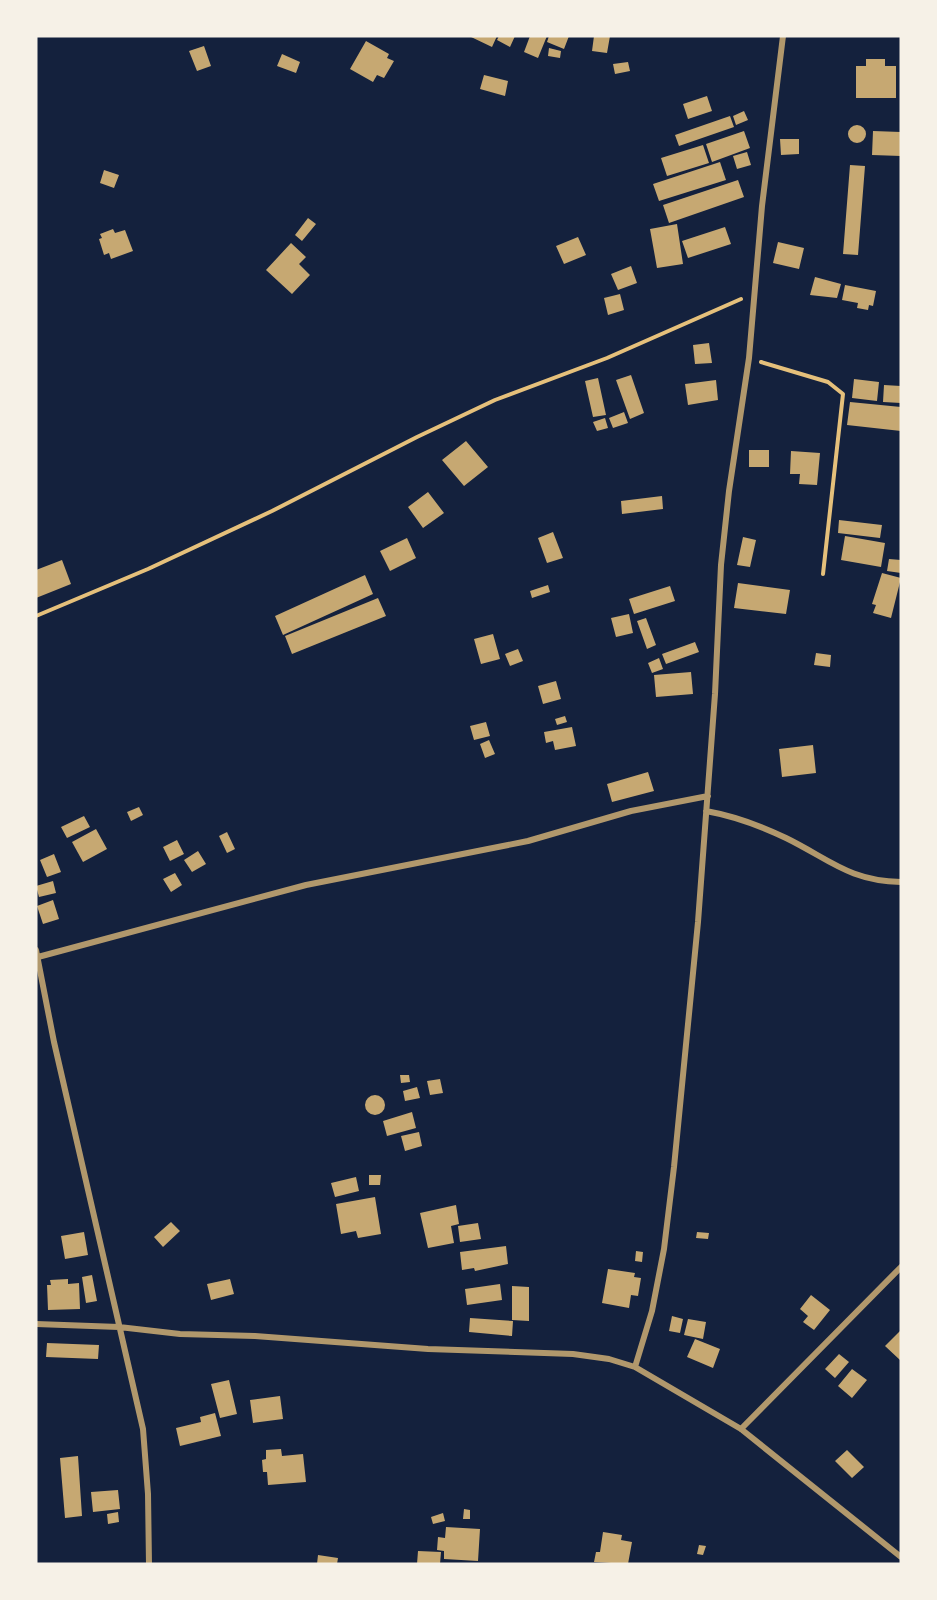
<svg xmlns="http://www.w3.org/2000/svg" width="937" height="1600" viewBox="0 0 937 1600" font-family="Figtree,sans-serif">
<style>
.building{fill:#c6a872}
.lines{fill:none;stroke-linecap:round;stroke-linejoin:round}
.path{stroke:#e5c07b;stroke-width:4}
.minor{stroke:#b1986c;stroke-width:6}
</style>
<rect width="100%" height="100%" fill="#14213d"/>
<path class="building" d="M469 36H497L492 47Z
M499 36H515L510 47 497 40Z
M530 36H547L538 58 524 52Z
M549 36H569L564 49 547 42Z
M594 36H610L607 53 592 51Z
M366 41 389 54 387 58 394 61 384 78 377 75 373 82 350 69Z
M204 46 211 66 197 71 189 51Z
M549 48 561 51 560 58 548 56Z
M282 54 300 62 296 73 277 66Z
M866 59H885V66H896V98H856V66H866Z
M628 62 630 71 615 74 613 64Z
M484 75 508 81 505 96 480 89Z
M707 96 712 111 688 119 683 104Z
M744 111 748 120 736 125 733 116Z
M730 116 734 127 679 146 675 135Z
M848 134a9 9 0 1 1 18 0a9 9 0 1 1-18 0Z
M744 131 750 148 712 162 706 144Z
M873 131 901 132V156L872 155Z
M780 139H799V154L781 155Z
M703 145 709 163 667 176 661 158Z
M747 152 751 165 737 169 733 156Z
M720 162 726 180 659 201 653 184Z
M850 165 865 166 858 255 843 254Z
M104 170 119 175 114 188 100 183Z
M738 180 744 197 669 223 663 205Z
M308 218 316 224 302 241 295 235Z
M677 224 683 264 657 268 650 229Z
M725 227 731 244 688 258 682 241Z
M113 229 115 233 125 230 133 251 111 259 109 253 104 255 99 239 102 238 100 234Z
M578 237 586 255 564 264 556 246Z
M778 242 804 248 799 269 773 263Z
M291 243 306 257 299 264 310 275 292 294 266 270Z
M631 266 637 283 618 290 611 274Z
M815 277 841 284 837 298 810 295Z
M845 285 876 291 873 306 869 305 868 310 857 308 858 303 842 300Z
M620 294 624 310 608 315 604 298Z
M709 343 712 363 695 364 693 345Z
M631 375 644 413 630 419 616 380Z
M598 378 606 415 593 417 585 381Z
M854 379 879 382 877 401 852 398Z
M716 380 718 400 688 405 685 384Z
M884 385 901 386V403L883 402Z
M850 402 901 407V431L847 425Z
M624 412 628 423 613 428 609 418Z
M605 418 608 428 597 431 593 422Z
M466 441 488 467 464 486 442 460Z
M749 450H769V467H749Z
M791 451 820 453 817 485 799 484 800 474H790Z
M428 492 444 513 423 528 408 507Z
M662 496 663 509 622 514 621 501Z
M839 520 882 525 880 538 838 533Z
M553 532 563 558 547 563 538 538Z
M845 536 885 543 881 567 841 560Z
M743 537 756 540 750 567 737 565Z
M407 538 416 558 390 571 380 551Z
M889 559 901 560V573L887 571Z
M62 560 71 584 36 598V570Z
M882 573 901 578 891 618 873 613 876 605 872 604Z
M365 575 373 594 283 635 275 616Z
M738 583 790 590 786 614 734 608Z
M548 585 550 592 532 598 530 591Z
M670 586 675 601 634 614 629 599Z
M378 598 386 616 292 654 285 636Z
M629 614 633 633 616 637 611 618Z
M646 618 656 645 647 649 637 621Z
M493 634 500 659 481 664 474 639Z
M695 642 699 652 666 664 662 654Z
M518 649 523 661 510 666 505 654Z
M816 653 831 655 830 667 814 665Z
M659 658 663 669 652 673 648 663Z
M691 672 693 694 656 697 654 675Z
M556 681 561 699 543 704 538 686Z
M565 716 567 722 557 725 555 719Z
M486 722 490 736 474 740 470 726Z
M572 727 576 746 555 750 553 741 546 743 544 732Z
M489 740 495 754 485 758 480 744Z
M813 745 816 773 782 777 779 749Z
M648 772 654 791 612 802 607 784Z
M139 807 143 815 131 821 127 812Z
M84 816 90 827 67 838 61 827Z
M96 829 107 849 83 862 72 842Z
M227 832 235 849 227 853 219 836Z
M177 840 184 854 170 861 163 847Z
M198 851 206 864 192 872 184 860Z
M54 854 61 872 47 877 40 860Z
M175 873 182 885 171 892 163 879Z
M53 881 56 893 39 897 36 886Z
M53 900 59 919 43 924 37 906Z
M400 1075H409L410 1082 401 1083Z
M440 1079 443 1093 430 1095 427 1081Z
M417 1087 420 1098 405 1101 403 1091Z
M365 1105a10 10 0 1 1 20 0a10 10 0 1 1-20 0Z
M412 1112 416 1128 387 1136 383 1121Z
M419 1132 422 1146 405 1151 401 1136Z
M369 1175H381L380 1185H369Z
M356 1177 359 1191 335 1197 331 1183Z
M375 1197 381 1234 358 1238 356 1231 341 1234 336 1204Z
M456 1205 459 1224 451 1226 454 1243 428 1248 420 1213Z
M171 1222 180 1231 163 1247 154 1237Z
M478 1223 481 1239 460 1242 458 1226Z
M84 1232 88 1255 65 1259 61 1236Z
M697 1232 709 1233 708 1239 696 1238Z
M506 1246 508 1264 475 1271 474 1268 462 1270 460 1252Z
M636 1251 643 1252 642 1262 635 1261Z
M608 1269 635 1273 634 1277 641 1278 638 1296 631 1295 629 1308 602 1303Z
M92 1275 97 1301 86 1303 82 1277Z
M68 1279V1284L79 1283 80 1309 48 1310 47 1285H51L50 1280Z
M230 1279 234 1294 211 1300 207 1284Z
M500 1284 502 1300 467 1305 465 1289Z
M512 1286 529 1287V1321L512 1320Z
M811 1295 830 1310 814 1330 803 1322 808 1316 800 1309Z
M672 1316 683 1319 680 1333 669 1331Z
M470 1318 513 1321 512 1336 469 1332Z
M688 1319 706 1322 703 1339 684 1335Z
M901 1330V1358L900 1360 885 1346Z
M695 1339 720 1349 713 1368 687 1357Z
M47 1343 99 1345 98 1359 46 1357Z
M839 1354 849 1362 835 1378 825 1369Z
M852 1369 867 1380 852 1398 838 1386Z
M229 1380 237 1414 220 1418 211 1384Z
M280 1396 283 1419 253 1423 250 1400Z
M215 1413 221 1436 180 1446 176 1428 201 1422 200 1417Z
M281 1449 282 1456 303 1454 306 1482 268 1485 267 1472H263L262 1460 266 1459V1450Z
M847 1450 864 1467 852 1478 835 1461Z
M78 1456 82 1516 65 1518 60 1458Z
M118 1490 120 1509 93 1512 91 1492Z
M464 1509 470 1510V1519H463Z
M118 1512 119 1522 108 1524 107 1514Z
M443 1513 445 1521 433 1524 431 1517Z
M446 1527 480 1529 478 1561 444 1559V1551L437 1550 438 1537 445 1538Z
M603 1532 622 1535 621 1540 632 1542 628 1564 594 1562 596 1552H600Z
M699 1545 706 1546 703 1555 697 1554Z
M418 1551 441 1552 440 1564H417Z
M318 1555 338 1558 337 1564H317Z"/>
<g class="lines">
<path class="path" d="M761 362 828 382 843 394 823 574
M36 616 148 569 272 511 417 437 495 400 607 358 741 299"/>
<path class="minor" d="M706 811C734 816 761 826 786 838 829 859 849 881 901 882
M36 950 54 1042 143 1429 148 1494 149 1564
M38 957 306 885 528 841 631 811 708 796
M36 1324 119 1327 180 1334 255 1336 428 1349 573 1354 609 1359 635 1367 741 1429 901 1557
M635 1367 652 1311 664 1249 674 1167 698 922 715 694 721 565 729 491 749 358 762 206 783 36
M741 1429 901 1267"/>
</g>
<rect width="937" height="1600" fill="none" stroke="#f6f1e7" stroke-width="75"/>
</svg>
